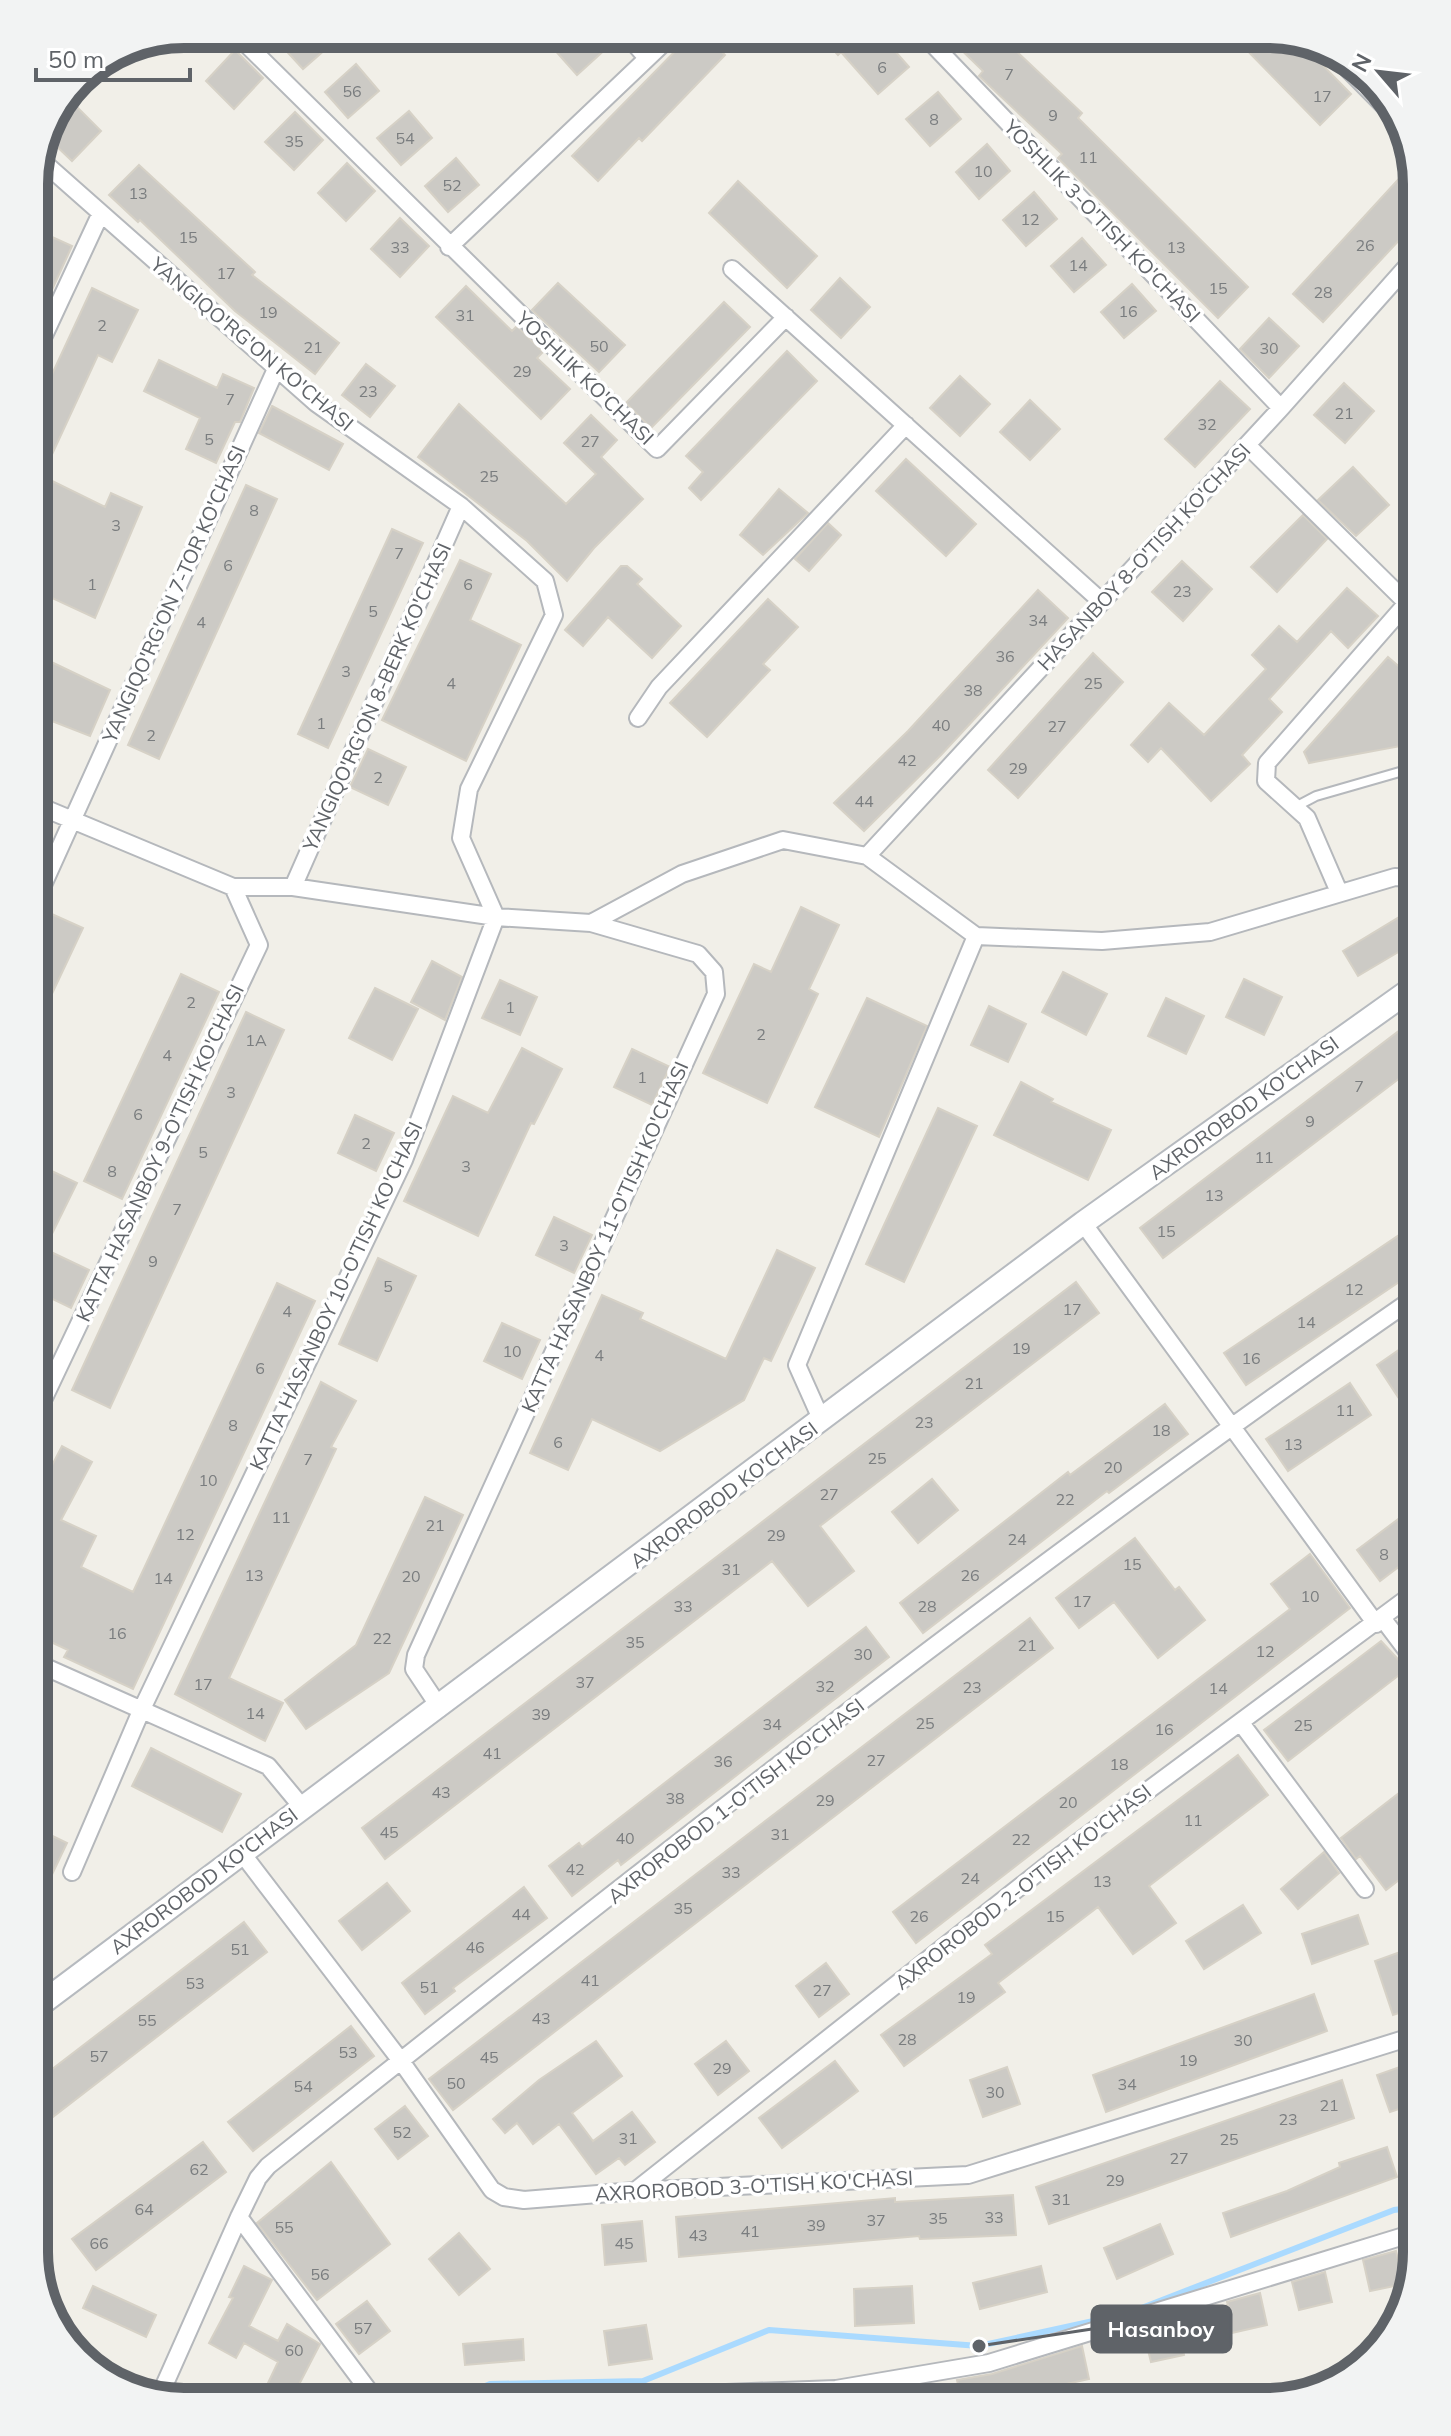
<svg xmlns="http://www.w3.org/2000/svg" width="1451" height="2436" viewBox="0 0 1451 2436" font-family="Mulish,sans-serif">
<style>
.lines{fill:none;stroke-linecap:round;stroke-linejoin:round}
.stream{stroke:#aadaff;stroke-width:6}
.building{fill:#cccac5;stroke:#d6d1c6;stroke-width:2}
.lane-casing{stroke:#b5b8bc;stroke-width:12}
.street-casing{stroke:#b5b8bc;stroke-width:20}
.secondary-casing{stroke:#b6babf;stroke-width:26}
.lane{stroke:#fff;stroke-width:8}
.street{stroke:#fff;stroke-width:16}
.secondary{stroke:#fff;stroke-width:22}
.labels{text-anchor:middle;stroke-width:7;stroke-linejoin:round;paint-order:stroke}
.number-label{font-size:16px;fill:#7a7d7f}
.street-label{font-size:20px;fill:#5f6368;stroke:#fff}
.rim{fill:none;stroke:#5f6368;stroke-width:10}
.leader{fill:none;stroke:#5f6368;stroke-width:3}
.callout-dot{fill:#5f6368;stroke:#fff;stroke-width:3}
.callout{fill:#5f6368;stroke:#5f6368;stroke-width:3}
.callout-label{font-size:22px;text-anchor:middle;font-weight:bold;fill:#fff}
</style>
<rect width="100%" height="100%" fill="#f1efe8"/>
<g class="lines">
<path class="stream" d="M1139 2309 1394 2210 1417 2207
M448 2402 490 2384 643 2381 769 2330 979 2346 1121 2315"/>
</g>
<path class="building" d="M289 34H343L303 69 279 43Z
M569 34H596L608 47 577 75 553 48Z
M692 34H704L725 55 642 141 639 138 598 181 572 156Z
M819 34H880L909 67 878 94 841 52 838 55Z
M945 34H998L1082 113 1078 118 1248 287 1218 318 1058 158 1062 154 979 76 983 71Z
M1231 34H1278L1300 42 1351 94 1320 125Z
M235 50 263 78 234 109 206 81Z
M356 64 379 91 348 118 325 92Z
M938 92 961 119 930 146 906 119Z
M73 103 101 131 72 161 50 140 61 115Z
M409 111 432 138 401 165 377 138Z
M295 112 323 140 294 170 265 142Z
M987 144 1010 171 979 199 956 172Z
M456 158 479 185 448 212 425 186Z
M347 163 375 191 346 221 318 193Z
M139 165 255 272 252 275 339 343 315 374 235 311 140 220 138 222 109 195Z
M1406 171 1417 184V221L1323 322 1293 294Z
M738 181 817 256 787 288 709 213Z
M1034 192 1057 219 1026 246 1003 220Z
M400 218 429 246 400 277 371 249Z
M41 232 72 246 34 329V247Z
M1082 238 1106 265 1074 292 1051 266Z
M840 278 870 307 841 338 811 310Z
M558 283 625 345 599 372 532 310Z
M1132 284 1156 311 1124 338 1101 312Z
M466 286 512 331 517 326 543 352 537 358 570 389 541 419 436 317Z
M92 288 138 310 112 362 98 355 42 476 105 507 111 493 142 507 95 618 48 596 34 623V413Z
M724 302 750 327 651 428 626 403Z
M1269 318 1299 346 1269 378 1240 349Z
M787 351 817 381 701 500 689 488 703 472 686 456Z
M159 360 217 388 223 374 254 388 240 422H235L216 463 186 449 200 418 144 391Z
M366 364 395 386 370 417 342 395Z
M960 376 990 404 960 436 930 408Z
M1220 381 1250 409 1195 467 1165 439Z
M1344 383 1374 411 1345 443 1314 415Z
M1030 400 1060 429 1030 460 1000 432Z
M459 404 566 504 596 474 564 443 591 415 617 440 601 457 643 499 594 548 567 581 527 541 418 457Z
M272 406 343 444 329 470 259 433Z
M906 459 976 524 946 556 876 491Z
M1353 467 1389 505 1356 536 1318 500Z
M246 485 277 499 159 759 128 745Z
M779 489 808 513 763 555 740 535Z
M1303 515 1327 539 1277 592 1251 567Z
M828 523 841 535 809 571 795 559Z
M392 529 423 543 328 748 298 734Z
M460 560 491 574 470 620 521 645 466 761 382 720Z
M1182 561 1212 589 1183 621 1152 592Z
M621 566H627L642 579 637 584 681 626 652 658 608 617 583 646 565 630Z
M1347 588 1378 616 1348 648 1331 631 1269 699 1282 712 1242 755 1250 764 1211 801 1161 748 1148 762 1131 745 1169 703 1204 735 1266 669 1252 655 1279 626 1297 642Z
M1038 590 1068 618 941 755 864 831 834 803 908 731Z
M768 599 798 627 763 664 770 670 707 737 670 703Z
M1093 653 1123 682 1018 798 988 770Z
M1388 657 1417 682V743L1309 763 1304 752Z
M43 658 110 690 90 736 34 714V676Z
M368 749 406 767 388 805 350 787Z
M801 907 839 925 809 989 818 994 767 1103 703 1073 754 964 771 972Z
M45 911 83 928 34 1032V933Z
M1406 913 1417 932V941L1358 976 1343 951Z
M432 961 462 977 445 1020 411 1002Z
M1063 972 1107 994 1086 1035 1042 1012Z
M181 974 219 992 122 1199 84 1181Z
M1244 979 1282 997 1264 1035 1226 1017Z
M500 980 537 997 520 1035 482 1018Z
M375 988 418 1009 392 1060 349 1038Z
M867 998 927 1026 879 1137 815 1107Z
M1166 998 1204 1016 1186 1054 1148 1036Z
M989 1006 1026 1024 1008 1062 971 1045Z
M246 1012 284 1030 110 1408 72 1390Z
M1404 1027 1417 1045V1065L1163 1258 1140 1228Z
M522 1048 562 1069 534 1124 531 1123 478 1236 404 1201 453 1096 488 1113Z
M632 1049 670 1067 652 1105 614 1087Z
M1021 1082 1053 1099 1051 1102 1111 1130 1088 1180 994 1135Z
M938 1108 977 1126 904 1282 866 1264Z
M355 1115 394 1133 376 1171 338 1153Z
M39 1165 77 1183 50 1238 34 1230V1174Z
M554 1217 592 1235 574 1273 536 1255Z
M1417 1223V1270L1246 1385 1224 1353Z
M777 1250 815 1268 771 1361 764 1358 744 1400 660 1451 592 1419 568 1470 530 1453 602 1295 643 1313 640 1319 726 1359Z
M51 1252 89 1270 71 1308 34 1290Z
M378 1258 416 1276 377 1361 339 1344Z
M1076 1282 1099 1313 820 1526 854 1571 808 1606 772 1561 385 1859 362 1828Z
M277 1283 315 1301 133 1689 64 1657 68 1650 34 1634V1500L62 1446 92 1462 61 1520 96 1536 81 1567 133 1592Z
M502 1323 540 1340 522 1379 484 1361Z
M1409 1343 1417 1355V1384L1398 1397 1377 1365Z
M321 1382 356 1401 331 1447 336 1449 229 1678 283 1703 265 1741 175 1694Z
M1350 1383 1371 1415 1288 1471 1266 1439Z
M1165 1404 1188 1434 1109 1493 1107 1491 923 1633 900 1603 1068 1472 1070 1475Z
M932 1479 958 1510 918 1543 892 1512Z
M425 1497 463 1515 389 1673 306 1729 285 1700 356 1645Z
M1417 1505V1553L1380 1581 1357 1550Z
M1135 1538 1175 1590 1179 1587 1205 1620 1158 1658 1114 1602 1079 1628 1056 1598Z
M1310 1554 1350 1608 916 1943 893 1912 1290 1609 1271 1584Z
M1030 1618 1053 1648 453 2110 429 2079Z
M866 1627 889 1657 621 1865 618 1860 572 1896 549 1866 579 1843 582 1847Z
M1381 1641 1407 1669 1288 1761 1264 1730Z
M151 1748 241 1794 222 1832 132 1786Z
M1238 1755 1268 1795 1149 1886 1176 1923 1133 1954 1098 1907 998 1983 1005 1992 904 2066 881 2035 992 1954 985 1945Z
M1417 1779V1866L1386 1890 1360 1856 1356 1859 1341 1838Z
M34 1827 67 1843 49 1881 34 1874Z
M1324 1852 1339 1873 1298 1909 1281 1889Z
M387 1883 410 1911 362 1950 339 1921Z
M524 1887 547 1918 453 1988 455 1991 425 2014 402 1983Z
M1243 1905 1261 1933 1204 1969 1186 1941Z
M1358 1915 1368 1944 1312 1964 1302 1934Z
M244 1922 267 1952 45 2123 34 2109V2083Z
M1417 1946V2007L1393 2015 1375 1961Z
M826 1963 849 1994 819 2017 796 1986Z
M1314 1994 1327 2031 1106 2112 1093 2075Z
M351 2026 374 2056 253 2151 228 2122Z
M596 2041 622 2076 572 2113 593 2141 632 2112 655 2142 625 2165 619 2158 596 2174 559 2124 533 2144 517 2123 505 2133 493 2119 539 2080Z
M726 2041 749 2071 718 2095 695 2064Z
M835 2061 858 2091 782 2148 759 2118Z
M1417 2061V2103L1390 2112 1377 2075Z
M1007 2067 1020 2104 983 2117 970 2080Z
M1342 2080 1354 2118 1049 2224 1036 2187Z
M405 2106 428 2136 398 2159 375 2129Z
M203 2142 226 2172 96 2270 72 2239Z
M1387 2147 1397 2177 1231 2237 1223 2213 1287 2191 1340 2167 1339 2163Z
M331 2162 390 2244 317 2300 257 2223Z
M1013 2195 1016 2235 920 2239 919 2236 679 2257 676 2217 895 2198V2202Z
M642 2221 646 2261 605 2265 602 2225Z
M1160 2224 1173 2254 1117 2279 1104 2248Z
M459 2233 490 2269 459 2295 429 2259Z
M1396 2251 1404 2284 1370 2291 1363 2260Z
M244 2266 272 2280 249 2326 278 2341 287 2324 320 2344 290 2402H259L278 2362 244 2343 236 2358 209 2343 233 2298 229 2297Z
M1041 2266 1047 2292 980 2309 973 2283Z
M1325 2272 1332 2302 1299 2310 1292 2282Z
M93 2286 156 2315 146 2337 83 2308Z
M912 2286 914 2323 855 2326 854 2289Z
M1260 2293 1267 2325 1223 2335 1224 2340 1183 2349 1184 2355 1151 2362 1143 2330 1185 2321 1184 2315 1228 2305 1227 2302Z
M367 2301 390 2331 359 2354 336 2324Z
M646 2325 652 2359 609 2365 604 2331Z
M523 2339 524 2360 465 2365 463 2344Z
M1082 2346 1089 2379 985 2402H962L957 2380 992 2374Z"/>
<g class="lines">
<g class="lane-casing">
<path id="lane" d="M1297 806 1316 796 1417 767"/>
</g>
<g class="street-casing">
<path id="street" d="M236 34 657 449 786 317
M626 34 647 58
M923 34 1281 408
M1332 53 1404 126
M41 160 316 403 461 506 545 581 554 615 469 789 461 838 496 917 404 1160 141 1711 72 1872
M449 247 673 34
M732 269 1102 602
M34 357 100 215
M1247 445 1407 603 1267 763 1266 781 1307 818 1339 892
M638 718 659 687 906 425
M34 804 233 887H293L496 917 591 923 698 954 714 972 716 994 416 1655 414 1669 440 1708
M867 856 1281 408 1417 255
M293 887 461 506
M34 905 276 369
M591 923 682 874 783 840 867 856 976 936 1102 941 1210 932 1395 877 1417 878
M1083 1223 1376 1624
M34 1419 259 945 233 887
M822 1421 797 1365 976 936
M1383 1619 1417 1664
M34 1662 268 1766 302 1807
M1241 1723 1365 1889
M241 1852 401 2061 492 2190 504 2197 524 2200 635 2191 968 2175 1417 2035
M635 2191 1050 1863 1417 1591
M239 2217 372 2395
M159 2397 239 2217 258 2178 268 2166C644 1867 1022 1569 1417 1296
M714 2402 726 2393 836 2389 989 2363 1417 2232"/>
</g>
<g class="secondary-casing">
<path id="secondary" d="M34 2009 1083 1223 1417 985"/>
</g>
<use href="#lane" class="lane"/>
<use href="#street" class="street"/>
<use href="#secondary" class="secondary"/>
</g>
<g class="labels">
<g class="number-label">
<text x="882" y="73">6</text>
<text x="1009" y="80">7</text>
<text x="352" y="97">56</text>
<text x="1322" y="102">17</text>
<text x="1053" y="121">9</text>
<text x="934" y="125">8</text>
<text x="405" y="144">54</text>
<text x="294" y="147">35</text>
<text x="1088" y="163">11</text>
<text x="983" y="177">10</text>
<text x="452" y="191">52</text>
<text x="138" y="199">13</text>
<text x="1030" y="225">12</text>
<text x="188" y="243">15</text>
<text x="1365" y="251">26</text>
<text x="400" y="253">33</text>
<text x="1176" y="253">13</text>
<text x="1078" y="271">14</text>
<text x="226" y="279">17</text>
<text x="1218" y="294">15</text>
<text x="1323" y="298">28</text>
<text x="1128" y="317">16</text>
<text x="268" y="318">19</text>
<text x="465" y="321">31</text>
<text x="102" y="331">2</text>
<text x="599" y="352">50</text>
<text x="313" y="353">21</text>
<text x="1269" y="354">30</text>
<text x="522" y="377">29</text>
<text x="368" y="397">23</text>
<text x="230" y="405">7</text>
<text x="1344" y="419">21</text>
<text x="1207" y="430">32</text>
<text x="209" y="445">5</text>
<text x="590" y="447">27</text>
<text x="489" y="482">25</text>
<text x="254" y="516">8</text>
<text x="116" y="531">3</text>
<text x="399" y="559">7</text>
<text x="228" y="571">6</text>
<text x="92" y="590">1</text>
<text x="468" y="590">6</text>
<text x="1182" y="597">23</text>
<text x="373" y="617">5</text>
<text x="1038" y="626">34</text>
<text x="201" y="628">4</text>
<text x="1005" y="662">36</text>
<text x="346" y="677">3</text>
<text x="451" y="689">4</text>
<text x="1093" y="689">25</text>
<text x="973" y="696">38</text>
<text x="321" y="729">1</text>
<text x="941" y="731">40</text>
<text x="1057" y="732">27</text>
<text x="151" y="741">2</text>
<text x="907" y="766">42</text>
<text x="1018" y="774">29</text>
<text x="378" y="783">2</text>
<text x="864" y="807">44</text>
<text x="191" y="1008">2</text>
<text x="510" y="1013">1</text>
<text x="761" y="1040">2</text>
<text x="256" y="1046">1А</text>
<text x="167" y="1061">4</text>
<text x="642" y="1083">1</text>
<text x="1359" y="1092">7</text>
<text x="231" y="1098">3</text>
<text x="138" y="1120">6</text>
<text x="1310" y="1127">9</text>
<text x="366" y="1149">2</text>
<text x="203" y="1158">5</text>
<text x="1264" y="1163">11</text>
<text x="466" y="1172">3</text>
<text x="112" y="1177">8</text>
<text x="1214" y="1201">13</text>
<text x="177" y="1215">7</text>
<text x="1166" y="1237">15</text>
<text x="564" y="1251">3</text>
<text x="153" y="1267">9</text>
<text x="388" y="1292">5</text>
<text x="1354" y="1295">12</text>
<text x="1072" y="1315">17</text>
<text x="287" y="1317">4</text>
<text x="1306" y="1328">14</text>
<text x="1021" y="1354">19</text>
<text x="512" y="1357">10</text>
<text x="599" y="1361">4</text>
<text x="1251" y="1364">16</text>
<text x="260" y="1374">6</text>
<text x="974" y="1389">21</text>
<text x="1345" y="1416">11</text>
<text x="924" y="1428">23</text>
<text x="233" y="1431">8</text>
<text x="1161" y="1436">18</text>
<text x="558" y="1448">6</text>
<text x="1293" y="1450">13</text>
<text x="877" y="1464">25</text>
<text x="308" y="1465">7</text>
<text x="1113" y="1473">20</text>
<text x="208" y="1486">10</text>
<text x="829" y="1500">27</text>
<text x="1065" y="1505">22</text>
<text x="281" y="1523">11</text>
<text x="435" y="1531">21</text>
<text x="185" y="1540">12</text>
<text x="776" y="1541">29</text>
<text x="1017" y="1545">24</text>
<text x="1384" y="1560">8</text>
<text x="1132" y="1570">15</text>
<text x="731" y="1575">31</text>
<text x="254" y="1581">13</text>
<text x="970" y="1581">26</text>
<text x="411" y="1582">20</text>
<text x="163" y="1584">14</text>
<text x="1310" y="1602">10</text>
<text x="1082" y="1607">17</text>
<text x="683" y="1612">33</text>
<text x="927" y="1612">28</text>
<text x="117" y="1639">16</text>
<text x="382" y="1644">22</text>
<text x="635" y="1648">35</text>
<text x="1027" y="1651">21</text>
<text x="1265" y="1657">12</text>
<text x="863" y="1660">30</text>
<text x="585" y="1688">37</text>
<text x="203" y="1690">17</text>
<text x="825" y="1692">32</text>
<text x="972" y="1693">23</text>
<text x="1218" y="1694">14</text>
<text x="255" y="1719">14</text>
<text x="541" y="1720">39</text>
<text x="925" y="1729">25</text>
<text x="772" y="1730">34</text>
<text x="1303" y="1731">25</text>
<text x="1164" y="1735">16</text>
<text x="492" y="1759">41</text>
<text x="876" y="1766">27</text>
<text x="723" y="1767">36</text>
<text x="1119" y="1770">18</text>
<text x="441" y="1798">43</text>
<text x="675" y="1804">38</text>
<text x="825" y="1806">29</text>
<text x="1068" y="1808">20</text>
<text x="1193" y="1826">11</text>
<text x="389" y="1838">45</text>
<text x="780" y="1840">31</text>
<text x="625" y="1844">40</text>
<text x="1021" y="1845">22</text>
<text x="575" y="1875">42</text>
<text x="731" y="1878">33</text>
<text x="970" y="1884">24</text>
<text x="1102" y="1887">13</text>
<text x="683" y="1914">35</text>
<text x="521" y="1920">44</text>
<text x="919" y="1922">26</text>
<text x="1055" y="1922">15</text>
<text x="475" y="1953">46</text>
<text x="240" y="1955">51</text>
<text x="590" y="1986">41</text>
<text x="195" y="1989">53</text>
<text x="429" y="1993">51</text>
<text x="822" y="1996">27</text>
<text x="966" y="2003">19</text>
<text x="541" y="2024">43</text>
<text x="147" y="2026">55</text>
<text x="907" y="2045">28</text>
<text x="1243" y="2046">30</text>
<text x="348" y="2058">53</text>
<text x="99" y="2062">57</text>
<text x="489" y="2063">45</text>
<text x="1188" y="2066">19</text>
<text x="722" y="2074">29</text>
<text x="456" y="2089">50</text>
<text x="1127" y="2090">34</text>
<text x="303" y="2092">54</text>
<text x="995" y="2098">30</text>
<text x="1329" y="2111">21</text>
<text x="1288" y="2125">23</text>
<text x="402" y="2138">52</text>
<text x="628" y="2144">31</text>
<text x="1229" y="2145">25</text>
<text x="1179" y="2164">27</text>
<text x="199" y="2175">62</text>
<text x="1115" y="2186">29</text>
<text x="1061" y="2205">31</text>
<text x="144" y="2215">64</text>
<text x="994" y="2223">33</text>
<text x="938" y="2224">35</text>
<text x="876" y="2226">37</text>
<text x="816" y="2231">39</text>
<text x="284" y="2233">55</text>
<text x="750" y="2237">41</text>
<text x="698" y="2241">43</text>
<text x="99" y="2249">66</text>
<text x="624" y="2249">45</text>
<text x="320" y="2280">56</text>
<text x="363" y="2334">57</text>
<text x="294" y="2356">60</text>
</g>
<g class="street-label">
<text transform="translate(1102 221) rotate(46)" y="7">YOSHLIK 3-O'TISH KO'CHASI</text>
<text transform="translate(252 344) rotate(40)" y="7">YANGIQO'RG'ON KO'CHASI</text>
<text transform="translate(585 378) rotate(44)" y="7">YOSHLIK KO'CHASI</text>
<text transform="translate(1144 557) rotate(-47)" y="7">HASANBOY 8-O'TISH KO'CHASI</text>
<text transform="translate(174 594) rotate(-66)" y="7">YANGIQO'RG'ON 7-TOR KO'CHASI</text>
<text transform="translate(377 697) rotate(-66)" y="7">YANGIQO'RG'ON 8-BERK KO'CHASI</text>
<text transform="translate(1244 1108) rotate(-36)" y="7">AXROROBOD KO'CHASI</text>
<text transform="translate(160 1153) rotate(-65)" y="7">KATTA HASANBOY 9-O'TISH KO'CHASI</text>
<text transform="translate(605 1237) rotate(-66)" y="7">KATTA HASANBOY 11-O'TISH KO'CHASI</text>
<text transform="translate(336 1296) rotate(-65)" y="7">KATTA HASANBOY 10-O'TISH KO'CHASI</text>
<text transform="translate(724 1495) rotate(-37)" y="7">AXROROBOD KO'CHASI</text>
<text transform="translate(736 1801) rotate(-38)" y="7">AXROROBOD 1-O'TISH KO'CHASI</text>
<text transform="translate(204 1881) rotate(-37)" y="7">AXROROBOD KO'CHASI</text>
<text transform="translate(1023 1887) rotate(-38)" y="7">AXROROBOD 2-O'TISH KO'CHASI</text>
<text transform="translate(754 2186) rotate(-3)" y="7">AXROROBOD 3-O'TISH KO'CHASI</text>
</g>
</g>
<path d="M0 0H1451V2436H0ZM184 48H1267A136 136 0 0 1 1403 184V2252A136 136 0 0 1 1267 2388H184A136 136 0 0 1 48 2252V184A136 136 0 0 1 184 48Z" fill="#f2f3f3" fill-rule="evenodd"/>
<path class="rim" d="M184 48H1267A136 136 0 0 1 1403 184V2252A136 136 0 0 1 1267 2388H184A136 136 0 0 1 48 2252V184A136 136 0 0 1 184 48Z"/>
<path class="leader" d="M979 2346L1092 2329"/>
<circle class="callout-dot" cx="979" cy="2346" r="8"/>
<rect class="callout" x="1092" y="2306" width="139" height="46" rx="8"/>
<g class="callout-label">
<text x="1161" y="2337">Hasanboy</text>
</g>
<g transform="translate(1379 72) rotate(298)" stroke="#ffffff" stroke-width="6" paint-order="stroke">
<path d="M0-6L14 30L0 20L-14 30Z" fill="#5f6368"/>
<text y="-12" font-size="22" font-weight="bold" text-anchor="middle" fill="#5f6368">N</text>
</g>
<path d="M36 68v12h154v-12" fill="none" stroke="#5f6368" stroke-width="4"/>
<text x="48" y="68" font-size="24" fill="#5f6368" stroke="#ffffff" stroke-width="6" paint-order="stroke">50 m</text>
</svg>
